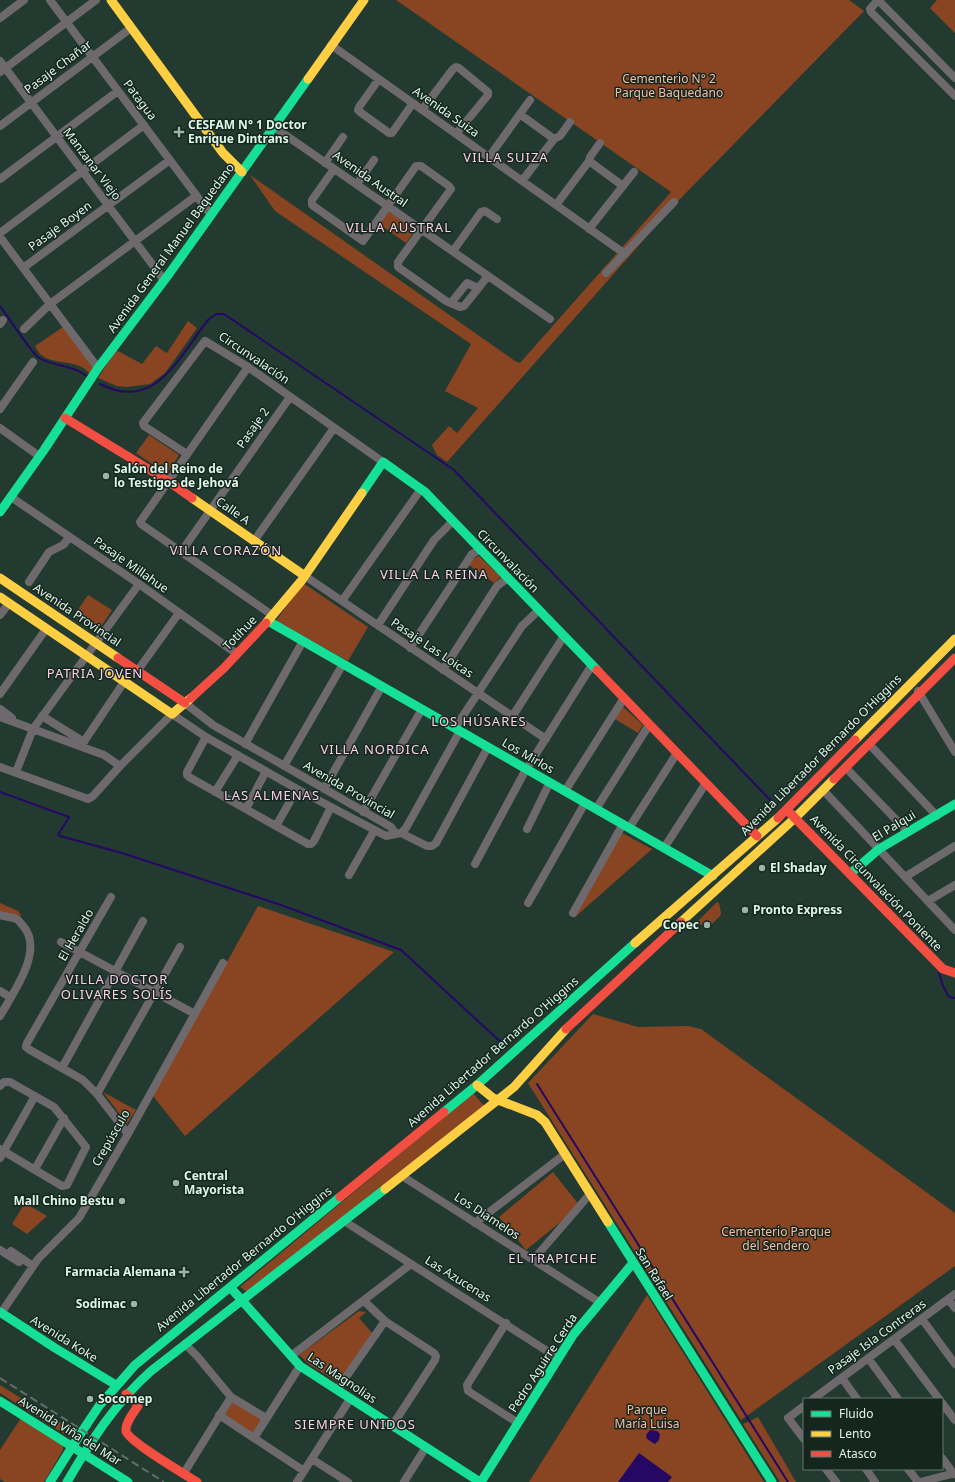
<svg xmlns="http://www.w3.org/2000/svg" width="955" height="1482" viewBox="0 0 955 1482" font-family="'Noto Sans',sans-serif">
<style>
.green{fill:#894521}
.water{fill:#250864}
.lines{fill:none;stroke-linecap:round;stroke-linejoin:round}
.stream{stroke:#250864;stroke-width:2}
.street{stroke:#6e696d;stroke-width:8}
.fast{stroke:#16e098;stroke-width:9}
.slow{stroke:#ffcf43;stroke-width:9}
.jam{stroke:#f24e42;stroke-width:9}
.rail{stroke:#656c6a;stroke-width:2;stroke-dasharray:8 4;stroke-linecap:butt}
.poi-dot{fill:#9db4a9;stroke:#14261e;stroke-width:1.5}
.labels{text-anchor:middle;stroke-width:3;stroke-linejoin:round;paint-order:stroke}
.street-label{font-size:12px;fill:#dff5ea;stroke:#14261e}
.park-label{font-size:12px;fill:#f5bda5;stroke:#14261e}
.poi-label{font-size:12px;font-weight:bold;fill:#dff5ea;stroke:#14261e;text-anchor:start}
.neighbourhood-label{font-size:13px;letter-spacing:1px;fill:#fdd0e9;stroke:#14261e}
</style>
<rect width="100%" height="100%" fill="#233a31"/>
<path class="green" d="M396 0H849L864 11 680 199 447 462 437 455 432 445 449 426 457 433 478 408 445 391 471 344 275 211 250 175 515 361 520 363 671 192Z
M937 0H955V33L930 8Z
M388 211 415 230 406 243 379 224Z
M188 321 197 328 165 373 150 384 127 387 117 386 98 378 116 350 142 364 156 346 167 353Z
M66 325 96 365 90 374C78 358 53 366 40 354 38 352 37 349 35 346Z
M149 435 179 455 167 474 136 453Z
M479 556 501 577 494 583 469 565 474 558Z
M303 583 368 627 348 661 276 621Z
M88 595 112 610 100 628 95 629 74 615Z
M622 706 643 725 638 733 615 719Z
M622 833 652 849 574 918Z
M717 902 719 903 721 913 720 916 710 926 707 927 696 923Z
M0 903 18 911 22 916 0 912Z
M258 906 394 952 185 1136 153 1096Z
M593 1014 638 1027 688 1026 701 1029 955 1213V1266L741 1420 528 1083Z
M103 1092 136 1110 127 1124Z
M473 1093 485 1107 247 1292 240 1287Z
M553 1172 580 1206 526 1250 499 1217Z
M25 1203 47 1216 27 1234 12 1224Z
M647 1295 764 1482H529Z
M359 1311 366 1312 359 1318 373 1334 339 1383 310 1365 299 1355Z
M0 1385 78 1434 71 1438 69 1437 0 1393Z
M233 1401 264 1419 254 1434 224 1415Z
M758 1417 796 1482H780L743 1424Z
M21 1418 63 1444V1450L44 1482H5L0 1479V1450Z"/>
<path class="water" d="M650 1430 657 1431 660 1434 659 1440 655 1444 647 1439 646 1435Z
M639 1453 672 1477 668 1482H618Z"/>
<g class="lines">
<path class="stream" d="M0 306C7 315 32 354 39 358 55 367 74 365 88 377
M100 384C156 413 179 356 208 320L216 314H224L454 470 773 803
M0 792 69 817 58 835
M60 836 122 853 281 905 401 950 505 1046
M939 973 943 986 949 997 955 998
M537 1084 788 1482"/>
<path class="street" d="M50 0 211 215
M878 0 870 9 871 12 955 96
M878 0 955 78
M0 18 24 0
M331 45 625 254
M0 61 164 280
M0 72 96 0
M379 79 359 107 358 110 360 112 389 133H392L413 103
M422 110 453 69 456 67 459 68 488 92V95L456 134
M521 115 554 139
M0 126 131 28
M274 127 550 319
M489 157 530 100
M589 161 623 186
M325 163 343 137
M334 169 312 200V205L363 241 416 166H421L449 186 451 189 398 262V267L446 301 460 307 464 306 488 276
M0 179 118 91
M522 181 554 139 560 136 570 122
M357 184 374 160
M556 205 589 161 590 157 600 143
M589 229 634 172
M0 233 144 125
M0 237 98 368
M453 251 481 212 485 211 497 219
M23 268 170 160
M606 273 674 202
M451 303 467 283 478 288
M0 324 3 320
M24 329 50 304 196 196
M248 367 140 522 141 524 272 615
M0 409 33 362
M0 428 39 456
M187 454 144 426 143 423 205 341 248 367 383 462
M11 497 139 584 237 654
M254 541 334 428
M181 552 290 397
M305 576 546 739
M29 582 49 552 63 545 70 537
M342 601 421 489
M0 615 9 603
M378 625 434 540 453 521
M410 648 472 554 481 549
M138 670 179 613
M443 670 497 586 508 578
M918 691 955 752
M0 694 46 629
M185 703 213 725 391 827 396 834
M0 709 12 718
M42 716 84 742
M0 717 104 755 120 766
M512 717 564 636
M455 728 522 626 539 610
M206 737 187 772V775L189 777 308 844H311L314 841 331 807
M245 744 303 641
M869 744 937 816
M81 746 124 682
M284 766 343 664
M0 767 88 799 93 796 120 766 172 714 206 737 297 789 386 836 401 833 406 828 460 731
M846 768 908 832
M16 772 33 729 139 584
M324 789 382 686
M823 790 955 930
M565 791 624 698
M215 792 238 755
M246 809 266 771
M596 809 649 725
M363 812 422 709
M276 826 297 789
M629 828 677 753
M527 829 550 782
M401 833 427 846H432L436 843 488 747
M664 848 706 783
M475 864 524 773 592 665
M349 875 374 831
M905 877 955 846
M111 897 27 1043 26 1047 30 1050 83 1080 97 1094 128 1134
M928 901 955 885
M528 903 585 803
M573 913 623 824
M0 915C5 917 14 917 18 920 20 922 22 925 24 927 44 952 12 994 0 1016
M61 942 195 1014
M0 991 10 997
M62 1068 143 921
M0 1086 4 1082H10L54 1107 86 1147 67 1185 62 1186 0 1149
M97 1094 180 947
M0 1158 35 1096
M35 1169 64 1118
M402 1176 599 1302
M344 1221 558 1358
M475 1223 565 1154
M0 1250 19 1262 23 1259
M11 1251 33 1266
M533 1260 590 1194
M948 1299 955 1308
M364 1301 385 1321 434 1353 436 1356 435 1360 392 1426
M1 1313 38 1259 79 1218 128 1134 223 963
M922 1319 955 1364
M506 1323 467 1385 468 1391 518 1423
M894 1339 939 1399
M185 1344 197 1356 231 1397 266 1418
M291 1356 411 1264
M868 1358 898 1399
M842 1378 857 1399
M337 1390 385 1321
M813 1399 955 1294
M942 1403 955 1420
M804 1406 788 1418 804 1439
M219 1415 304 1471
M254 1438 300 1366
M942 1458 954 1474
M312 1459 348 1482
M826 1469 836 1482
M866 1469 875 1482
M908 1469 918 1482
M184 1473 231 1397
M297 1482 350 1399
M404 1482 426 1447
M920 1482 955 1473"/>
<path class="fast" d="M362 493 383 462 425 492 597 670
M0 512 44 450 98 368 169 274 308 79
M268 621 713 876
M850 874 879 849 955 804
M444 1112 477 1085 635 943
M608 1222 772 1482
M230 1287 300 1366 480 1482
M0 1312 55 1348 116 1385
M0 1401 128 1482
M50 1482 79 1436 99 1406 135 1365 340 1197
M67 1482C91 1441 115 1403 151 1371L385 1189
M481 1482 573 1335 633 1263"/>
<path class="slow" d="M111 0 223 153 242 172
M308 79 364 0
M192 498 305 576
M0 578 118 658
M0 597 172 714 191 698
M266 623 302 580 362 493
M855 740 955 639
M681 922 795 818 834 779
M635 943 778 818
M477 1085 493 1098 537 1115 545 1122 608 1222
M385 1189 514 1087 566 1029"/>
<path class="jam" d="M65 418 168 481 192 498
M118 658 185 703
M597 670 757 836
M191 698 224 668 266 623
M834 779 955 658
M789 812 943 969 955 973
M778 818 855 740
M566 1029 681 922
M340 1197 444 1112
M126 1394 134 1400 138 1406C134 1412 125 1423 126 1431 128 1441 186 1475 197 1482"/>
<path class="rail" d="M0 1378 164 1482"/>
</g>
<g class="poi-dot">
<path d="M177 126h4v4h4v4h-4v4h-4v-4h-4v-4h4z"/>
<circle cx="106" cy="476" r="4"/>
<circle cx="762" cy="868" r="4"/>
<circle cx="745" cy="910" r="4"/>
<circle cx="707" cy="925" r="4"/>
<circle cx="176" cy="1183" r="4"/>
<circle cx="122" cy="1201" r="4"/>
<path d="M182 1266h4v4h4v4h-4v4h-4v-4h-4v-4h4z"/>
<circle cx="134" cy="1304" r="4"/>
<circle cx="90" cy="1399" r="4"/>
</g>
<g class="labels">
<g class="street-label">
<text transform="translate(58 67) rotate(-37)" y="4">Pasaje Chañar</text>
<text transform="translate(140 100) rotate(53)" y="4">Patagua</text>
<text transform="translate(446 112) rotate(35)" y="4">Avenida Suiza</text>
<text transform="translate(92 164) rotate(53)" y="4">Manzanar Viejo</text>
<text transform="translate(370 179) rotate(35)" y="4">Avenida Austral</text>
<text transform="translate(60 226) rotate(-36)" y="4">Pasaje Boyen</text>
<text transform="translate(171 248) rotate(-54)" y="4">Avenida General Manuel Baquedano</text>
<text transform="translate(254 358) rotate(34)" y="4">Circunvalación</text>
<text transform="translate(253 428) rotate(-55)" y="4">Pasaje 2</text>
<text transform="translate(233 511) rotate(35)" y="4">Calle A</text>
<text transform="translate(508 561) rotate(46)" y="4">Circunvalación</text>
<text transform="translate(131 565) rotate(35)" y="4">Pasaje Millahue</text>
<text transform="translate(77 615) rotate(34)" y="4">Avenida Provincial</text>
<text transform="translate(240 633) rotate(-46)" y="4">Totihue</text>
<text transform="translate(432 648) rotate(34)" y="4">Pasaje Las Loicas</text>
<text transform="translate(821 755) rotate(-45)" y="4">Avenida Libertador Bernardo O'Higgins</text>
<text transform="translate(528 756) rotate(30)" y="4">Los Mirlos</text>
<text transform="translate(349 790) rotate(30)" y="4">Avenida Provincial</text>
<text transform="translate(894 826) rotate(-31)" y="4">El Palqui</text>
<text transform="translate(876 883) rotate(46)" y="4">Avenida Circunvalación Poniente</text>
<text transform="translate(76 935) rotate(-60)" y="4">El Heraldo</text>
<text transform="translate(493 1052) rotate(-41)" y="4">Avenida Libertador Bernardo O'Higgins</text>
<text transform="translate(111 1138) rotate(-60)" y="4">Crepúsculo</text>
<text transform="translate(487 1216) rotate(33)" y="4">Los Diamelos</text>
<text transform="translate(244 1259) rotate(-39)" y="4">Avenida Libertador Bernardo O'Higgins</text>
<text transform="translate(654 1274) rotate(58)" y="4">San Rafael</text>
<text transform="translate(458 1279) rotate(32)" y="4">Las Azucenas</text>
<text transform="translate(877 1337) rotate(-36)" y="4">Pasaje Isla Contreras</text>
<text transform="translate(64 1339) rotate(32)" y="4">Avenida Koke</text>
<text transform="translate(543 1363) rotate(-57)" y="4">Pedro Aguirre Cerda</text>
<text transform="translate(342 1378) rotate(34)" y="4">Las Magnolias</text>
<text transform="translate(70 1431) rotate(32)" y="4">Avenida Viña del Mar</text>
</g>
<g class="park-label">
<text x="669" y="83">Cementerio N° 2<tspan x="669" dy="14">Parque Baquedano</tspan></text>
<text x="776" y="1236">Cementerio Parque<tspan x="776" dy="14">del Sendero</tspan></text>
<text x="647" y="1414">Parque<tspan x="647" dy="14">María Luisa</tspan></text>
</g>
<g class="poi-label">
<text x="188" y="129">CESFAM N° 1 Doctor<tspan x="188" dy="14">Enrique Dintrans</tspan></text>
<text x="114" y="473">Salón del Reino de<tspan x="114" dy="14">lo Testigos de Jehová</tspan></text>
<text x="770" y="872">El Shaday</text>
<text x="753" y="914">Pronto Express</text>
<text x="699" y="929" text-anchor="end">Copec</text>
<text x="184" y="1180">Central<tspan x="184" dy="14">Mayorista</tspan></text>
<text x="114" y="1205" text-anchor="end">Mall Chino Bestu</text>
<text x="176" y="1276" text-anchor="end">Farmacia Alemana</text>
<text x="126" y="1308" text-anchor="end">Sodimac</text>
<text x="98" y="1403">Socomep</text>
</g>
<g class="neighbourhood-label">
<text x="506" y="162">VILLA SUIZA</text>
<text x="399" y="232">VILLA AUSTRAL</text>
<text x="226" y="555">VILLA CORAZÓN</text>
<text x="434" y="579">VILLA LA REINA</text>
<text x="95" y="678">PATRIA JOVEN</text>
<text x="479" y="726">LOS HÚSARES</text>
<text x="375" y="754">VILLA NORDICA</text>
<text x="272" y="800">LAS ALMENAS</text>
<text x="117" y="984">VILLA DOCTOR<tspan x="117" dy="15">OLIVARES SOLÍS</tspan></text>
<text x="553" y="1263">EL TRAPICHE</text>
<text x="355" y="1429">SIEMPRE UNIDOS</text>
</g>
</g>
<rect x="803" y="1398" width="140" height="72" fill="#14261e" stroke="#657970"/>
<rect x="811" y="1411" width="20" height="6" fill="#16e098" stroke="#657970"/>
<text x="839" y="1418" font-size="12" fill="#dff5ea">Fluido</text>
<rect x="811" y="1431" width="20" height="6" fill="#ffcf43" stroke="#657970"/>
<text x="839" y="1438" font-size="12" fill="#dff5ea">Lento</text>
<rect x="811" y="1451" width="20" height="6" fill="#f24e42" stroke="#657970"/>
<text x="839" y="1458" font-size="12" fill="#dff5ea">Atasco</text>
</svg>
